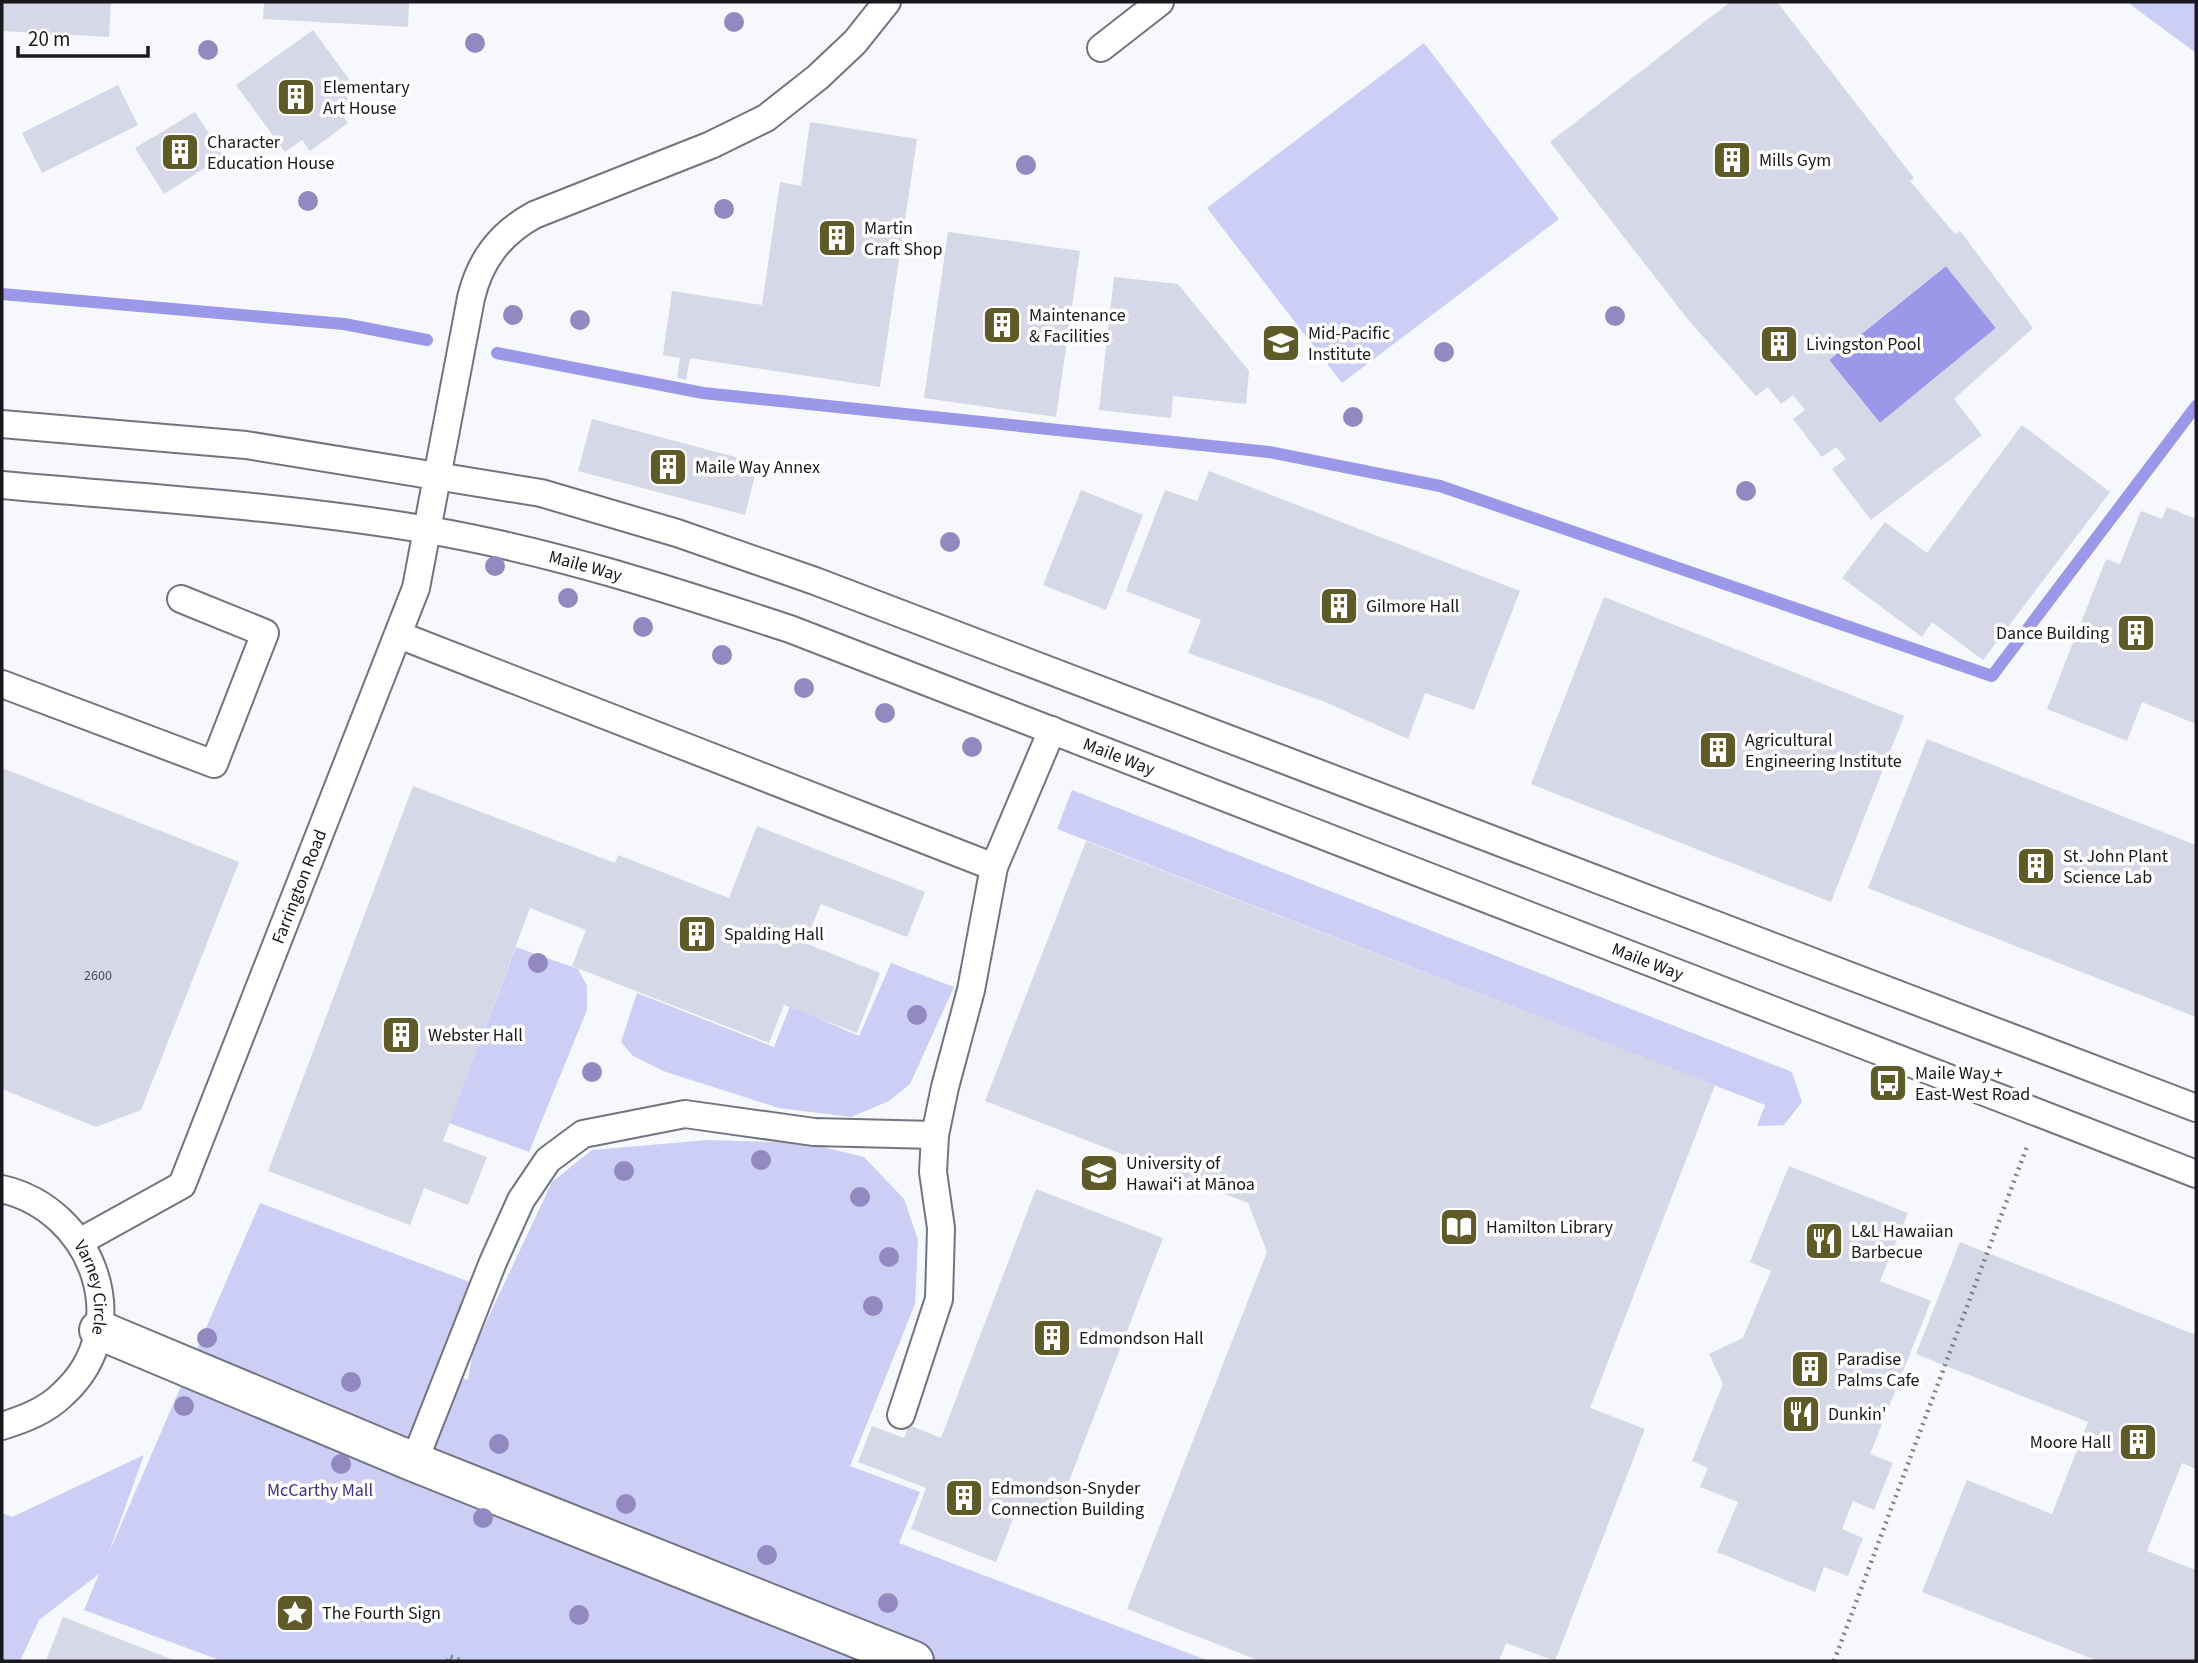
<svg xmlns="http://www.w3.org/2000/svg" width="2198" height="1663" viewBox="0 0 2198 1663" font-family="'Source Sans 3',sans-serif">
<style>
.green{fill:#cdcef5}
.water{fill:#9b98ea}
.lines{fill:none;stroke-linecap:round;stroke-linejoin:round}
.stream{stroke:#9b98ea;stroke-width:12}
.building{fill:#d6d7e7;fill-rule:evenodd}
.lane-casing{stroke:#737382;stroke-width:30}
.street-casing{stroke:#737382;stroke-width:42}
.path{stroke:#7e7e85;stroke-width:4.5;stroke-dasharray:2 5;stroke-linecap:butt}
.lane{stroke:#fff;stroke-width:26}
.street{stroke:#fff;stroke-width:38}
.tree{fill:#9289c0}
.labels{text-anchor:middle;stroke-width:7;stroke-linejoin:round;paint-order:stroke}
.number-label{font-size:14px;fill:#484850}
.poi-label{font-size:18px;fill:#18181e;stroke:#fff;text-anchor:start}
.street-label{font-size:18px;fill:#18181e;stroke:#fff}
.park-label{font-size:18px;fill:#3f2f8d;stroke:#fff}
</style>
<rect width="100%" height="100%" fill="#f7f7fe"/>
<path class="green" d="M2127 2H2196V53Z
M1424 43 1559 219 1342 383 1207 208Z
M1072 790 1792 1072 1802 1102 1784 1125 1757 1126 1765 1105 1057 829Z
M516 947 578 969 587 986V1010L529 1152 449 1123Z
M891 963 954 987 910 1084 889 1101 851 1117 779 1108 666 1072 633 1056 621 1042 637 993 774 1047 790 1006 859 1036Z
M708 1140 807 1143 864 1157 904 1199 918 1240 915 1304 850 1466 920 1492 899 1543 1209 1661H222L84 1610 99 1574 39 1620 20 1661H2V1513L12 1517 144 1455 108 1555 260 1203 475 1284 438 1368 468 1380 473 1350 552 1182 592 1150Z"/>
<path class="water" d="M1946 266 1996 328 1880 423 1829 360Z"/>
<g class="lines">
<path class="stream" d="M2 294 344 324 427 340
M497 353 703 393 1269 452 1440 486 1992 676 2196 406"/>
</g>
<path class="building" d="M2 2H111L109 37 2 31Z
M264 2H409L408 27 263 19Z
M1730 2H1777L1914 178 1910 181 1955 234 1960 231 2033 328 1954 399 1982 435 1871 520 1832 469 1846 459 1836 447 1822 457 1793 419 1805 410 1793 395 1781 404 1768 387 1756 396 1690 322 1550 142ZM1946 266 1996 328 1880 423 1829 360Z
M313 30 351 82 341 89 352 104 340 113 348 123 310 151 302 140 285 152 236 85Z
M118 85 138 125 42 173 22 133Z
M195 112 224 156 164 194 135 148Z
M810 122 917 139 880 387 690 358 686 380 677 378 680 358 663 355 672 291 762 305 780 182 801 186Z
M948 232 1080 251 1056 417 924 398Z
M1114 277 1178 284 1249 371 1246 404 1173 396 1171 418 1099 410Z
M592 419 758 463 745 515 578 471Z
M2022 425 2110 492 1983 660 1932 622 1922 637 1842 578 1885 522 1927 553Z
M1209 471 1520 591 1474 710 1425 693 1408 739 1323 701 1188 653 1201 620 1126 591 1165 490 1197 501Z
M1081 490 1143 515 1106 610 1043 585Z
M2167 507 2196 519V724L2142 702 2127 741 2047 709 2106 559 2120 564 2141 511 2162 519Z
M1604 597 1904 716 1831 902 1531 784Z
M1927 739 2196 845V1017L1868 888Z
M2 768 239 862 141 1110 96 1127 2 1089Z
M413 786 615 863 618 855 729 898 757 826 925 892 907 937 821 904 805 943 880 973 878 979 857 1033 784 1005 769 1043 572 966 586 930 530 908 443 1141 487 1157 468 1205 424 1188 410 1225 268 1171Z
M1086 841 1715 1085 1590 1408 1645 1429 1555 1661 1506 1643 1499 1661H1260L1127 1609 1267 1252 1248 1203 985 1101Z
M1789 1166 1908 1213 1880 1281 1931 1301 1870 1454 1893 1463 1874 1510 1853 1501 1842 1529 1863 1538 1848 1576 1824 1567 1815 1592 1717 1552 1738 1502 1700 1487 1708 1468 1692 1461 1723 1384 1709 1354 1743 1338 1771 1271 1750 1262Z
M1036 1189 1163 1238 1055 1517 1019 1504 996 1562 911 1529 926 1488 858 1462 872 1426 904 1438 909 1425 941 1438Z
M1960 1242 2196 1335V1469L2182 1463 2147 1551 2196 1570V1661H2098L1922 1592 1967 1480 2052 1514 2088 1422 1916 1354Z
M63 1617 176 1661H46Z"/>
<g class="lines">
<g class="lane-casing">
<g id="lane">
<path d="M1101 48 1160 2"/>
<path d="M2 424 246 445 541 493 677 533 815 581 2196 1108"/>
<path id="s1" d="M2 485C144 498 287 506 428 530 552 551 671 590 790 629L2196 1174"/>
<path d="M399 635 994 867"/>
<path d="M2 684 214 764 265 633 181 599"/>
<path id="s2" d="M2 1189C93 1210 137 1326 63 1394 46 1411 24 1419 2 1426"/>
<path id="s3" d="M81 1241 182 1185 416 588 471 298C480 260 500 234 534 215L711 145 766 118 818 77 855 42 887 2"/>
<path d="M901 1415 939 1299 941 1228 933 1172 935 1135 945 1087 971 990 994 867 1052 730"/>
<path d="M414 1462 493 1262 521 1200 548 1160 583 1134 685 1114 814 1132 935 1135"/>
</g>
</g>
<g class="street-casing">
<path id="street" d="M99 1330 414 1462 914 1661"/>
</g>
<path class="path" d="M448 1661 449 1656 462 1661
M1834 1661 2028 1144"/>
<use href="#lane" class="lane"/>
<use href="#street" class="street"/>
</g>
<g class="tree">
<circle cx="734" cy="22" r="10"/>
<circle cx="475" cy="43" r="10"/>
<circle cx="208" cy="50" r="10"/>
<circle cx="1026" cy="165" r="10"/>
<circle cx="308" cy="201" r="10"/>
<circle cx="724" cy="209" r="10"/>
<circle cx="513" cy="315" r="10"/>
<circle cx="1615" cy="316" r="10"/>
<circle cx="580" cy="320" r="10"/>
<circle cx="1444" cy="352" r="10"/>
<circle cx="1353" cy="417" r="10"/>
<circle cx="1746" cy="491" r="10"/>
<circle cx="950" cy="542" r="10"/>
<circle cx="495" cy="566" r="10"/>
<circle cx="568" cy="598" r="10"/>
<circle cx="643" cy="627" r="10"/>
<circle cx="722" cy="655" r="10"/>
<circle cx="804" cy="688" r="10"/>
<circle cx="885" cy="713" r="10"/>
<circle cx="972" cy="747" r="10"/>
<circle cx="538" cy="963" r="10"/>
<circle cx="917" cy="1015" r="10"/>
<circle cx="592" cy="1072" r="10"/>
<circle cx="761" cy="1160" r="10"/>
<circle cx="624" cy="1171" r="10"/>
<circle cx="860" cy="1197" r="10"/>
<circle cx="889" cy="1257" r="10"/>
<circle cx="873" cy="1306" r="10"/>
<circle cx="207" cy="1338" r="10"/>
<circle cx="351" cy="1382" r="10"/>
<circle cx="184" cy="1406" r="10"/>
<circle cx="499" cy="1444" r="10"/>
<circle cx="341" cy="1464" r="10"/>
<circle cx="626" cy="1504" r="10"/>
<circle cx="483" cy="1518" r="10"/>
<circle cx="767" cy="1555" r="10"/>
<circle cx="888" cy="1603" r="10"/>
<circle cx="579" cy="1615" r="10"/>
</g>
<defs>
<g id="building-square" transform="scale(2.0125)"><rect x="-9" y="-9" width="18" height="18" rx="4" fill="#5f5b28" stroke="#fff"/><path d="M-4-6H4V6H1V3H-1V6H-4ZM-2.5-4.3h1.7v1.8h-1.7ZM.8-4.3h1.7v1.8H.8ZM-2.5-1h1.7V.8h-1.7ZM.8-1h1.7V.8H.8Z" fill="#fff"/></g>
<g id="school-square" transform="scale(2.0125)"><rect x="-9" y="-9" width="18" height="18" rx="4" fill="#5f5b28" stroke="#fff"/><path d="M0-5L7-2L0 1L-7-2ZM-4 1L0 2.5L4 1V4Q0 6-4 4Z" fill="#fff"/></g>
<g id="bus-square" transform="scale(2.0125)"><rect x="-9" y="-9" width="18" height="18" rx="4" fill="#5f5b28" stroke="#fff"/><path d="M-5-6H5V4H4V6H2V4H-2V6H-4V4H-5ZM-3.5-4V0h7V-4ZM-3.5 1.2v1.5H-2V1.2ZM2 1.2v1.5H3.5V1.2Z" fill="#fff"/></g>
<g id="university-square" transform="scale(2.0125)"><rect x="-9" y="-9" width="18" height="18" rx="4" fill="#5f5b28" stroke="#fff"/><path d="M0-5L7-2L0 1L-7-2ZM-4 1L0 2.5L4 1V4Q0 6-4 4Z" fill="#fff"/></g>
<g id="library-square" transform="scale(2.0125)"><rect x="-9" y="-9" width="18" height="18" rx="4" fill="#5f5b28" stroke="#fff"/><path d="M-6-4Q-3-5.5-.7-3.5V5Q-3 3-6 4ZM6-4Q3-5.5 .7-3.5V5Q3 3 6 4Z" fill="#fff"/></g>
<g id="restaurant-square" transform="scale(2.0125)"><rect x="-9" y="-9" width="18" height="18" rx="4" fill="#5f5b28" stroke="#fff"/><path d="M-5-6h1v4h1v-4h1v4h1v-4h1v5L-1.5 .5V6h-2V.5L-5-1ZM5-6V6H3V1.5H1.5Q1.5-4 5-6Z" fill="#fff"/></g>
<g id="sight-square" transform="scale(2.0125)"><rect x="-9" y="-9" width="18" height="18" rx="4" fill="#5f5b28" stroke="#fff"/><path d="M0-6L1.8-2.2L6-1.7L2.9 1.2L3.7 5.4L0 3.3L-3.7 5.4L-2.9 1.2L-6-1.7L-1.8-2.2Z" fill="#fff"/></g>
</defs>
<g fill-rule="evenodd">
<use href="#building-square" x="296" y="97"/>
<use href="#building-square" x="180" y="152"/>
<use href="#building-square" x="1732" y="160"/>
<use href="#building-square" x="837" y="238"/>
<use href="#building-square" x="1002" y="325"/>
<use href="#school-square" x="1281" y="343"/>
<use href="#building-square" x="1779" y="344"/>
<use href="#building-square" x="668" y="467"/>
<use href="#building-square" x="1339" y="606"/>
<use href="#building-square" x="2136" y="633"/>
<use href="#building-square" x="1718" y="750"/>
<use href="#building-square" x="2036" y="866"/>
<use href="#building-square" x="697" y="934"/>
<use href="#building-square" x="401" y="1035"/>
<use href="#bus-square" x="1888" y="1083"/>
<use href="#university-square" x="1099" y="1173"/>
<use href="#library-square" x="1459" y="1227"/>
<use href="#restaurant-square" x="1824" y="1241"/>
<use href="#building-square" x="1052" y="1338"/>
<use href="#building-square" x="1810" y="1369"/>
<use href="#restaurant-square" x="1801" y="1414"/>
<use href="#building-square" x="2138" y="1442"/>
<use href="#building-square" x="964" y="1498"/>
<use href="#sight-square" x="295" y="1613"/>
</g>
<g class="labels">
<g class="number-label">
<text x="98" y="980">2600</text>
</g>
<g class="poi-label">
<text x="323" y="93">Elementary<tspan x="323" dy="21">Art House</tspan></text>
<text x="207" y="148">Character<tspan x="207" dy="21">Education House</tspan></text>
<text x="1759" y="166">Mills Gym</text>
<text x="864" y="234">Martin<tspan x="864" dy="21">Craft Shop</tspan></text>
<text x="1029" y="321">Maintenance<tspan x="1029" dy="21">&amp; Facilities</tspan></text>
<text x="1308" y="339">Mid-Pacific<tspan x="1308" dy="21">Institute</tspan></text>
<text x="1806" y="350">Livingston Pool</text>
<text x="695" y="473">Maile Way Annex</text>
<text x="1366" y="612">Gilmore Hall</text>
<text x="2109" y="639" text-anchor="end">Dance Building</text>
<text x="1745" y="746">Agricultural<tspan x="1745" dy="21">Engineering Institute</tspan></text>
<text x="2063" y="862">St. John Plant<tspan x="2063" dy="21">Science Lab</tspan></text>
<text x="724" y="940">Spalding Hall</text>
<text x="428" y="1041">Webster Hall</text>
<text x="1915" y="1079">Maile Way +<tspan x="1915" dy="21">East-West Road</tspan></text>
<text x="1126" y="1169">University of<tspan x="1126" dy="21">Hawaiʻi at Mānoa</tspan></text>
<text x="1486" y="1233">Hamilton Library</text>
<text x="1851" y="1237">L&amp;L Hawaiian<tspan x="1851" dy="21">Barbecue</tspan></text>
<text x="1079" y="1344">Edmondson Hall</text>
<text x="1837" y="1365">Paradise<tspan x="1837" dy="21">Palms Cafe</tspan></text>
<text x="1828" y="1420">Dunkin'</text>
<text x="2111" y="1448" text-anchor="end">Moore Hall</text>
<text x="991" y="1494">Edmondson-Snyder<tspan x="991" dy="21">Connection Building</tspan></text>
<text x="322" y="1619">The Fourth Sign</text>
</g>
<g class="street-label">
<text dy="6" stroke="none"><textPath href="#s1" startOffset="590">Maile Way</textPath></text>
<text dy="6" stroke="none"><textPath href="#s1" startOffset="1157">Maile Way</textPath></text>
<text dy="6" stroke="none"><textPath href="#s3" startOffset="436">Farrington Road</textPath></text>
<text dy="6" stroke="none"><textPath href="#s1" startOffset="1724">Maile Way</textPath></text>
<text dy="6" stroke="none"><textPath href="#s2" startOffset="144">Varney Circle</textPath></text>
</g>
<g class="park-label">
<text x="320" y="1496">McCarthy Mall</text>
</g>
</g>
<rect width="2198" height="1663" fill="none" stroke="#18181e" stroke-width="7"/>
<path d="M18 46v10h130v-10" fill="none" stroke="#18181e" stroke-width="3.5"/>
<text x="28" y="46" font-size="21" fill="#18181e" stroke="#ffffff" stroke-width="5" paint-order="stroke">20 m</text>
</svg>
